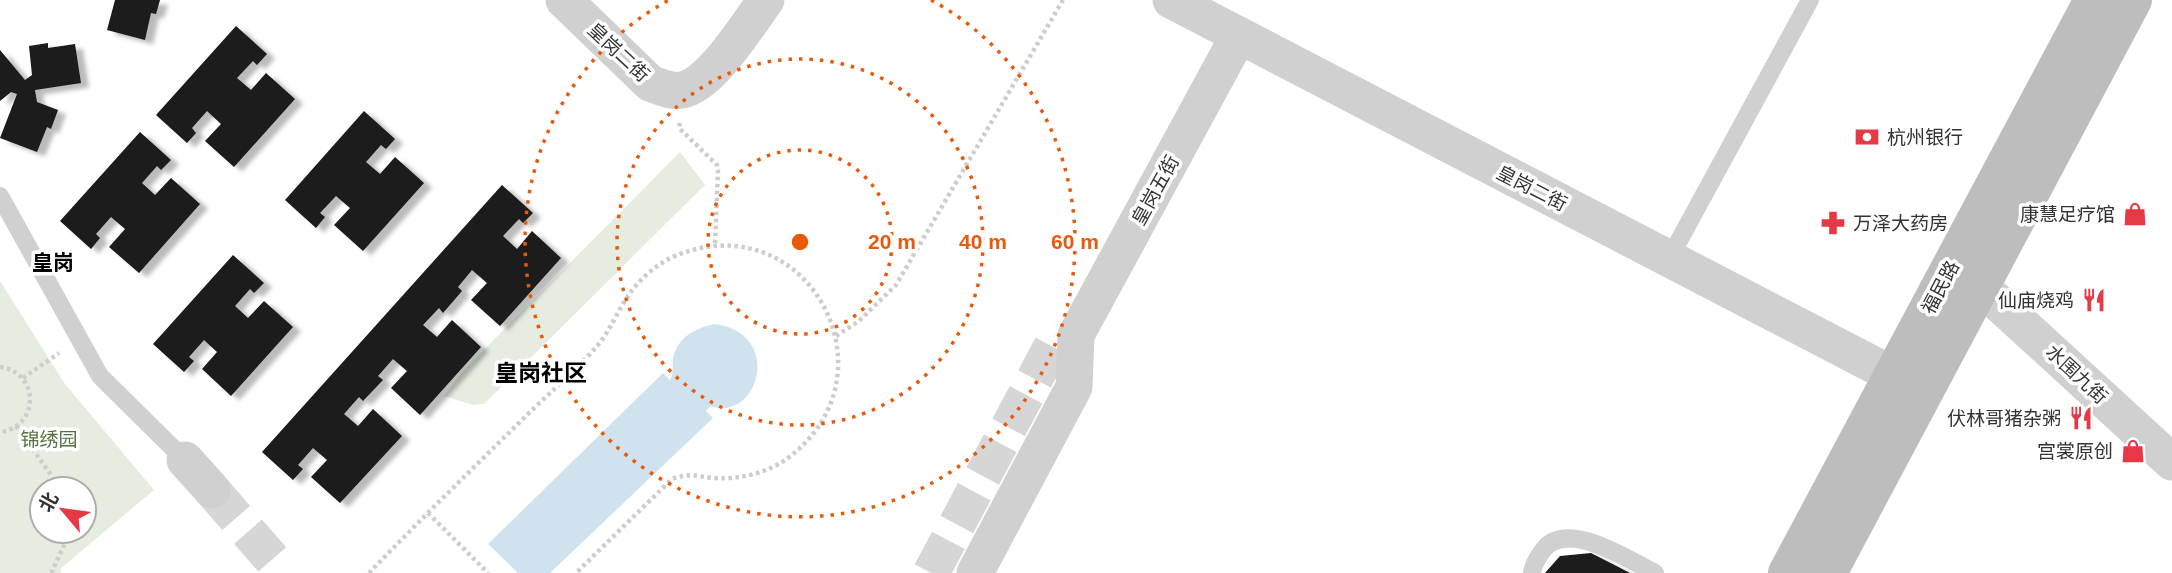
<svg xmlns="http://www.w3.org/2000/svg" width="2172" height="573" viewBox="0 0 2172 573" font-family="Helvetica,'Noto Sans SC',sans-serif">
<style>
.green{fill:#e6ecdf;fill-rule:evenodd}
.water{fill:#cfe2ee}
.building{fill:#1a1a1a;filter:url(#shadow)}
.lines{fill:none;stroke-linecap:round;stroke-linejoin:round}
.street-tunnel{stroke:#d6d6d6;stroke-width:37;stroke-dasharray:37 18;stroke-linecap:butt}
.path{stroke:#cdcdcd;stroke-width:4.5;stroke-dasharray:3.5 3.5;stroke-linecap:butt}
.lane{stroke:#d0d0d0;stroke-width:18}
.street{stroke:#d0d0d0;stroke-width:37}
.secondary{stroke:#bdbdbd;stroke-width:38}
.ring{fill:none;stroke:#e8590c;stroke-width:3.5;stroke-dasharray:3.5 7}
.labels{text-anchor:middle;stroke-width:7;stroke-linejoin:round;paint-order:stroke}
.street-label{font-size:19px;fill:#333;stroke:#fff}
.poi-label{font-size:19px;fill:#333;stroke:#fff;text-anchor:end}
.park-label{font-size:19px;fill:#56703f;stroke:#fff}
.neighbourhood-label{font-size:21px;font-weight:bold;fill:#000;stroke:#fff}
.quarter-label{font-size:23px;font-weight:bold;fill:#000;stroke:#fff}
.centre{fill:#e8590c;stroke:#fff;stroke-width:3.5}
.ring-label{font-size:21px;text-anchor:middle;font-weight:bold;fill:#e8590c;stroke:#fff;stroke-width:7;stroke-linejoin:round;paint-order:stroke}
</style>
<defs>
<filter id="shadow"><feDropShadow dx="8" dy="4.5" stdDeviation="2" flood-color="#0004"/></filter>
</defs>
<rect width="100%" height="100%" fill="#fff"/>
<path class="green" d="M680 152 705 185 484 404 473 405 444 396 463 371Z
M0 281 65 384 154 490 60 569 62 573H0ZM84 489V531H42V489Z"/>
<path class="water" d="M715 324C784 333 759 423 710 406L706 411 713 418 550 573H518L488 544 663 373 670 380C674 373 672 366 673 358 678 337 695 328 715 324Z"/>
<path class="building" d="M115 0H160L156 14 151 13 145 40 107 30Z
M236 26 267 54 257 65 253 61 237 78 251 90 266 73 295 99 234 167 205 141 221 124 207 111 192 128 196 133 187 143 156 115Z
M48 43V48L75 44 81 83 35 90 37 102 58 110 51 129 47 127 37 152 0 138 17 94 11 92 0 101V50L25 80 32 75 29 46Z
M364 111 395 139 386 149 381 145 366 162 380 174 395 157 424 183 363 251 334 225 350 208 336 196 320 213 325 217 316 228 285 200Z
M140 132 171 160 161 170 157 166 142 183 155 195 171 178 200 204 139 273 109 247 125 229 111 217 96 234 100 238 91 249 60 221Z
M502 185 533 213 523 223 519 219 503 236 517 249 532 231 561 258 500 326 471 300 487 283 472 270 458 287 462 291 443 313 439 308 423 325 437 337 452 320 481 347 420 415 391 388 407 371 393 359 378 376 383 380 363 401 359 397 344 414 358 426 373 409 402 436 340 503 311 477 327 460 313 448 298 465 303 469 293 480 262 452Z
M233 255 264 283 254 293 250 289 235 306 248 318 264 301 293 327 231 396 202 369 217 352 204 340 189 357 194 361 184 372 153 344Z
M1591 553 1630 573H1545L1560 556Z"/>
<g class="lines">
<path class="street-tunnel" d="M212 490 284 573
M931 573 1052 346"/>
<path class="path" d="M680 123 679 128 717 165 718 170 715 246
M836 336 859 321 896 285 1063 0
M0 367C40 372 40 427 0 432
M23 378 59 353
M16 426 61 489
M428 513 488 573
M53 573 52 571 66 541 68 531
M369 573C420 520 473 468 526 416 549 393 576 371 597 346 610 331 617 312 628 296 640 278 660 261 680 254 809 206 899 375 788 458 768 473 738 480 713 478 698 476 687 473 672 479L576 573"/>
<path class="lane" d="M0 196 100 376 185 460
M1669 259 1810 0
M1532 573C1533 565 1536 560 1541 553 1563 516 1627 559 1655 573"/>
<path class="street" d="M564 0 650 83C661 87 671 92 682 90 711 85 748 24 766 0
M1171 0 1893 375
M1981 287 2172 462
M185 460 212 490
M975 573 1074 387 1076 335 1239 35"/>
<path class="secondary" d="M1787 573 2093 0
M1828 573 2133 0"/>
</g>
<g class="ring">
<circle cx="800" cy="242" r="92"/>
<circle cx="800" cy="242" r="183"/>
<path d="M931 0A275 275 0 1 1 669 0"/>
</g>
<defs>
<g id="bank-bare" transform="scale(1.89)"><path d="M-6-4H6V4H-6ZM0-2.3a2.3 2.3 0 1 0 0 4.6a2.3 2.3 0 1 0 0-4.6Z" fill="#e63946" stroke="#fff" stroke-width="2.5" paint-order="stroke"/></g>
<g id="shop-bare" transform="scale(1.89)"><path d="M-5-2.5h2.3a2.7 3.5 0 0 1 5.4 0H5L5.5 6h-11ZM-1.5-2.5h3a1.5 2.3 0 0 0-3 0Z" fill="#e63946" stroke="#fff" stroke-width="2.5" paint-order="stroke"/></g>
<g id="pharmacy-bare" transform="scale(1.89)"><path d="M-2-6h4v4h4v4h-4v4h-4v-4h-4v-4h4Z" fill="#e63946" stroke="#fff" stroke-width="2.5" paint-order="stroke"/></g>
<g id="restaurant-bare" transform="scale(1.89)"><path d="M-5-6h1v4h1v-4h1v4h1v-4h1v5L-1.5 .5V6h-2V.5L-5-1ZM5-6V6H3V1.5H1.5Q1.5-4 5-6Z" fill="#e63946" stroke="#fff" stroke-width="2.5" paint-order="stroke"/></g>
</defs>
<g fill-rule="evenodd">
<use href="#bank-bare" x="1867" y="137"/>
<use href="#shop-bare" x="2135" y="214"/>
<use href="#pharmacy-bare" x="1833" y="223"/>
<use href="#restaurant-bare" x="2094" y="300"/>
<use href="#restaurant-bare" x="2081" y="418"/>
<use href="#shop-bare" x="2133" y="451"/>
</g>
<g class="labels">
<g class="street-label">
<text transform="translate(619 52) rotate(43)" y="7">皇岗二街</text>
<text transform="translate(1532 188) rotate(27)" y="7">皇岗二街</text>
<text transform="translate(1155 190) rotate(-61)" y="7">皇岗五街</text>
<text transform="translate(1940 287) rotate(-62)" y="7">福民路</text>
<text transform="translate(2077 374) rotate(43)" y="7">水围九街</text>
</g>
<g class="poi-label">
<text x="1887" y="144" text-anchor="start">杭州银行</text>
<text x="2115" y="221">康慧足疗馆</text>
<text x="1853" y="230" text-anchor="start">万泽大药房</text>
<text x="2074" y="307">仙庙烧鸡</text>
<text x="2061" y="425">伏林哥猪杂粥</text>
<text x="2113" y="458">宫裳原创</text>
</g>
<g class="park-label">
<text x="49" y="446">锦绣园</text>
</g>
<g class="neighbourhood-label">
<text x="53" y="270">皇岗</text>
</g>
<g class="quarter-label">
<text x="541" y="381">皇岗社区</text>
</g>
</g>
<circle cx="800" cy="242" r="10" class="centre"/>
<g class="ring-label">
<text x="892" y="249">20 m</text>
<text x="983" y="249">40 m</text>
<text x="1075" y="249">60 m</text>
</g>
<g transform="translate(63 510) rotate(299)"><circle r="33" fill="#ffffff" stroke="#adadad" stroke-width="2"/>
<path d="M0-5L12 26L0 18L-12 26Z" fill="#e63946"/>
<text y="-10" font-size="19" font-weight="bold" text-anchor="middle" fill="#333333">北</text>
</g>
</svg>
